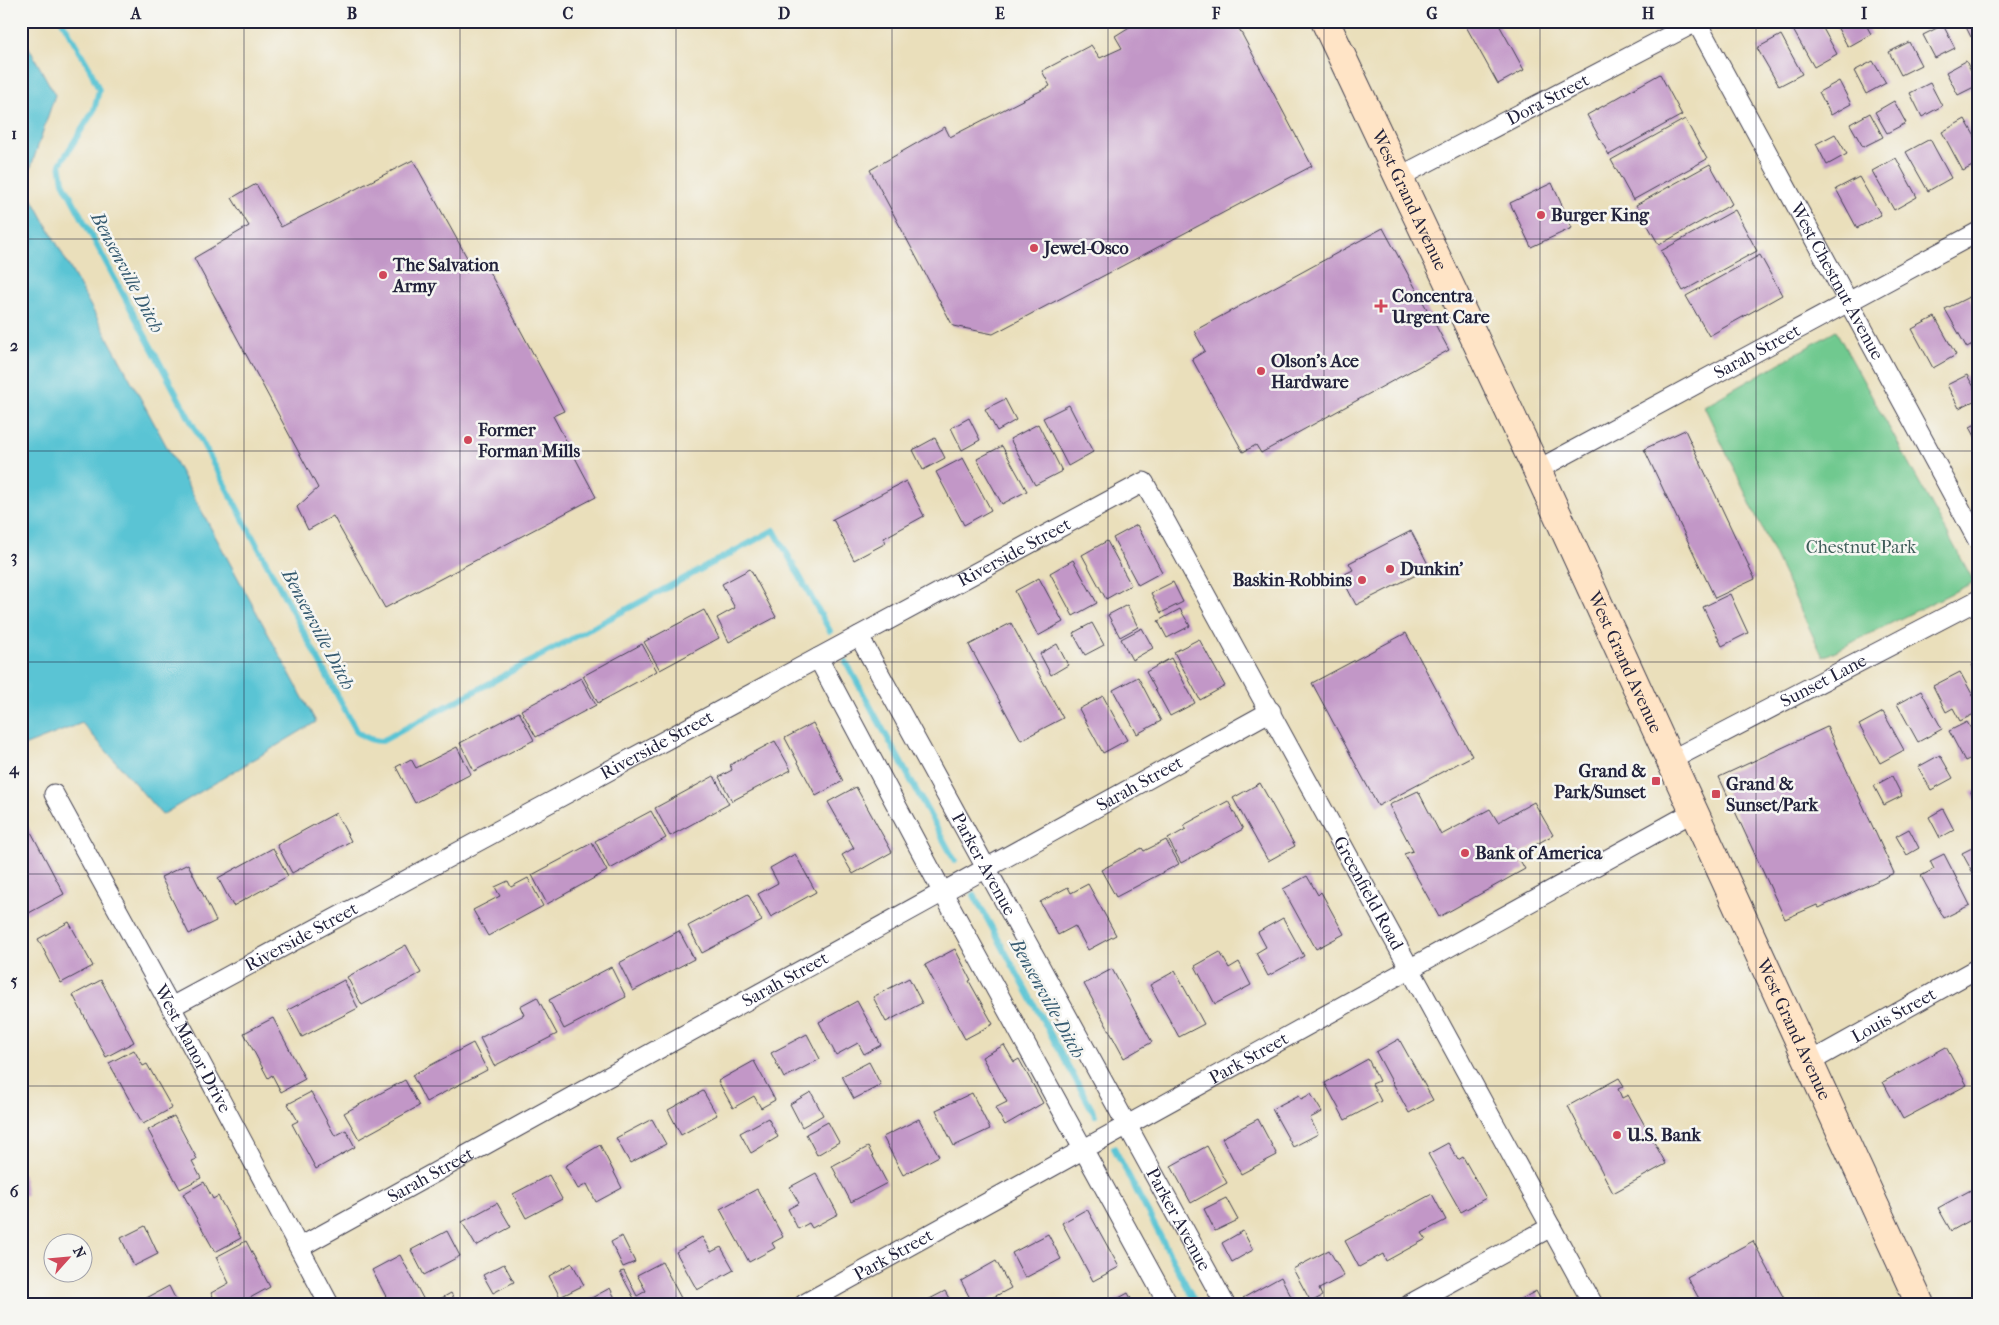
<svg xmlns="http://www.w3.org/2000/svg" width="1999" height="1325" viewBox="0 0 1999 1325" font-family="'IM FELL French Canon',serif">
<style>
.green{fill:#70c98f;stroke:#497665}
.water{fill:#5ac4d4;stroke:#3e7388}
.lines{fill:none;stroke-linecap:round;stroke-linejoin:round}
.stream{stroke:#5ac4d4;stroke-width:6}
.building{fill:#c297c7}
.minor-casing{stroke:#403e4e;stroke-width:21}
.secondary-casing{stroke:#403e4e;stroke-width:30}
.minor{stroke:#fff;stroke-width:19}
.secondary{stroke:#ffe4c6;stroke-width:28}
.grid{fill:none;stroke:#22223b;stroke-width:1;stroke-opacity:0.55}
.poi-dot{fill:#d1495b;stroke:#f6f6f2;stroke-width:2}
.labels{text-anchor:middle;stroke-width:5;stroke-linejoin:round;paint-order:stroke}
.street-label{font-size:18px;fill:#22223b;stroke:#f6f6f2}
.poi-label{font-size:18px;font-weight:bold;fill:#22223b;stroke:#f6f6f2;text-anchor:start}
.park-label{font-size:18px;fill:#3d5c58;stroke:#f6f6f2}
.water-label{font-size:19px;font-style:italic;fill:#365b71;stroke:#f6f6f2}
.neatline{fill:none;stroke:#22223b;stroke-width:2}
.grid-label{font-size:16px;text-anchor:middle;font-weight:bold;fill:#22223b}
</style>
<rect width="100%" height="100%" fill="#f6f6f2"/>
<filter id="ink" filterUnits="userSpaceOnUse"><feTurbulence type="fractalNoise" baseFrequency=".02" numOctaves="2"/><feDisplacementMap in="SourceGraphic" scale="10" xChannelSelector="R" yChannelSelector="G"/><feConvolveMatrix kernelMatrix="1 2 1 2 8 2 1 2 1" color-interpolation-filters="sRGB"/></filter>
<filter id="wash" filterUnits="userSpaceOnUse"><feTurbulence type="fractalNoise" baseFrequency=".0096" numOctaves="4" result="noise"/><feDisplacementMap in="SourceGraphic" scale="20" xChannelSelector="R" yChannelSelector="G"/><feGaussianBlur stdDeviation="1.12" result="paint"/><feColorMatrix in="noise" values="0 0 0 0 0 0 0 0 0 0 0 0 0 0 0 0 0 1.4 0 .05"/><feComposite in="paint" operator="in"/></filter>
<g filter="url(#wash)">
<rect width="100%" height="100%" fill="#eadfbb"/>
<path class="green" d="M1836 331 1974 582 1823 657 1704 406Z"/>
<path class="water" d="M21 33 55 95 25 185 316 722 162 815 82 723 21 747Z"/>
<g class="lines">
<path class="stream" d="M62 21 90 69 99 90 94 110 60 164 63 182 357 732C365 738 372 741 382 741L774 530 830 631
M846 662 955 861
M974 895 1095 1115
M1114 1148 1196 1304"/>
</g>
<g id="blocks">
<path class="building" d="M1139 21H1235L1312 166 993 334 953 326 870 170 945 127 950 137 1050 86 1042 71 1091 45 1100 58 1122 48 1115 36Z
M1463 21H1497L1524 70 1498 84Z
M1804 21H1819L1837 54 1814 67 1792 28Z
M1834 21H1864L1871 34 1848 47Z
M1881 21H1896L1884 28Z
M1963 21H1978V33L1971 37Z
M1943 25 1955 48 1935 58 1923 35Z
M1781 35 1802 74 1779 86 1757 48Z
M1909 42 1921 65 1901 75 1889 52Z
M1873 61 1886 83 1866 94 1854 71Z
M1966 61 1978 85 1958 95 1946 72Z
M1660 74 1682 115 1609 155 1587 115Z
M1839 81 1851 104 1831 115 1819 92Z
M1930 83 1942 106 1922 117 1910 93Z
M1894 101 1906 123 1887 133 1875 112Z
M1870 113 1883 137 1863 147 1850 124Z
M1685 119 1707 159 1633 200 1611 160Z
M1965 119 1978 142V163L1963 171 1942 132Z
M1835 134 1847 154 1827 165 1816 144Z
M1930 139 1951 178 1928 191 1906 152Z
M1896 158 1917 197 1894 210 1872 171Z
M413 160 475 272 485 264 564 411 553 416 596 497 385 608 333 516 308 530 297 507 318 488 194 258 249 226 232 198 256 184 281 227Z
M1710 164 1732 204 1659 245 1636 205Z
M1859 177 1881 215 1857 228 1836 189Z
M1552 183 1572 228 1531 247 1510 203Z
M1735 210 1757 251 1683 291 1661 251Z
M1383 228 1449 350 1261 453 1256 445 1243 452 1192 359 1205 351 1194 331Z
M1760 255 1782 295 1709 336 1686 296Z
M1969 297 1978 313V342L1967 348 1945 309Z
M1935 317 1956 355 1933 368 1912 329Z
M1967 375 1978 394V399L1959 408 1947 385Z
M1005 399 1016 420 997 431 985 409Z
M1069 405 1093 452 1068 466 1043 418Z
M969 418 980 440 962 450 951 428Z
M1978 423V442L1970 427Z
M1038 424 1062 471 1035 485 1010 439Z
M1685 430 1755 579 1715 598 1644 449Z
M935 438 945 458 923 470 913 450Z
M1002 446 1027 491 1002 504 977 459Z
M963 458 991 510 964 525 936 472Z
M906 481 924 516 884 538 886 543 854 560 834 521 831 520Z
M1137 525 1162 572 1138 585 1113 538Z
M1411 531 1430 568 1356 605 1341 576 1353 570 1349 563Z
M1107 541 1131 585 1106 599 1082 555Z
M1073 560 1097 603 1073 616 1050 573Z
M750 569 776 617 729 642 717 618 735 608 722 584Z
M1039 578 1063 622 1038 636 1015 591Z
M1173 582 1183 602 1161 613 1151 593Z
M1730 594 1748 633 1722 646 1703 607Z
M1127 605 1138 627 1120 637 1108 615Z
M1180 609 1190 626 1167 638 1158 621Z
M704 610 719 638 660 670 644 642Z
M1011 623 1063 718 1021 740 969 645Z
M1092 623 1104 645 1085 655 1073 633Z
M1142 628 1153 648 1132 660 1121 639Z
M1406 633 1472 756 1378 806 1312 683Z
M1199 639 1225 686 1200 700 1174 652Z
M642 644 657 671 598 703 583 676Z
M1057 644 1068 665 1051 675 1040 654Z
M1171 658 1195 703 1170 716 1146 672Z
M1978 662V676L1972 665Z
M1960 672 1978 705V712L1960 721 1953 708 1946 712 1933 686Z
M1138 677 1161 721 1137 734 1113 690Z
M581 678 596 705 536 737 521 710Z
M1921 691 1942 729 1918 742 1897 704Z
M1103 696 1127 740 1103 753 1079 709Z
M519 712 534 740 474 771 460 743Z
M1883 712 1904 750 1880 763 1859 725Z
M1967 722 1978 741V755L1965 761 1949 731Z
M813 723 843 781 816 796 785 738Z
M1827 727 1894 873 1819 908 1817 905 1785 919 1719 777Z
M775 741 791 770 732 801 719 777 732 770 730 765Z
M457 747 471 774 415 803 396 767 411 759 416 768Z
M1940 755 1953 778 1931 790 1918 767Z
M714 776 729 804 670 836 655 808Z
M1892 776 1902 796 1884 805 1874 786Z
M1260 783 1295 846 1268 861 1233 798Z
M856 787 892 852 853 874 842 855 854 848 828 802Z
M1978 789V804L1971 792Z
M1418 791 1441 835 1490 809 1498 822 1534 802 1553 835 1517 855 1525 869 1439 917 1404 854 1413 851 1389 805Z
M1228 801 1243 829 1181 863 1168 839 1186 829 1184 825Z
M1943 809 1954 830 1940 838 1929 817Z
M651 811 666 838 610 869 595 841Z
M21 813 64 894 27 914 21 904Z
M336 813 351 841 292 873 277 845Z
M1909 829 1919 848 1907 855 1896 836Z
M1978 835V882L1962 853 1978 845 1974 837Z
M1166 840 1179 864 1116 897 1101 870 1142 848 1144 851Z
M592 843 607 871 547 904 532 875Z
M273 848 288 876 233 906 218 878Z
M795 854 816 892 771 917 758 894 778 883 770 868Z
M1944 854 1970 905 1944 918 1921 876 1934 869 1930 861Z
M188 864 216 921 189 934 161 877Z
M1307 876 1318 895 1321 892 1344 934 1316 949 1283 889Z
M528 878 543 906 488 936 473 910 500 896 495 887 508 881 511 887Z
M1088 884 1116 935 1088 950 1075 926 1058 935 1040 902 1068 887 1071 893Z
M748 894 762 921 702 953 688 926Z
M1283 918 1304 956 1268 976 1256 953 1266 947 1258 932Z
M69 922 93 966 61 983 38 939Z
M679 931 694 959 633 991 619 963Z
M406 945 421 973 362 1005 347 977Z
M955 949 971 980 969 981 993 1024 965 1039 925 965Z
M1220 952 1229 968 1239 962 1251 985 1215 1004 1195 966Z
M611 967 626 997 564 1029 549 1000Z
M1112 969 1152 1042 1124 1058 1084 984Z
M1175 971 1204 1024 1179 1037 1150 985Z
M909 978 922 1003 886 1022 873 997Z
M101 980 134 1042 106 1057 73 995Z
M344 980 358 1008 302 1037 288 1010Z
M537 997 557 1034 494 1066 480 1038 524 1015 520 1006Z
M857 1001 881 1045 864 1054 858 1043 836 1055 819 1022Z
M273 1018 305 1079 281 1092 272 1075 268 1078 244 1033Z
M807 1034 820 1059 784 1078 771 1053Z
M1399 1039 1433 1100 1409 1113 1376 1052Z
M473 1043 487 1070 426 1102 412 1075Z
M1004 1045 1014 1062 1019 1059 1043 1103 1005 1125 995 1108 1007 1102 982 1057Z
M1946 1047 1967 1085 1903 1119 1883 1082Z
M134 1050 143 1066 147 1064 172 1108 143 1124 109 1063Z
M1368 1059 1379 1081 1372 1084 1381 1101 1345 1120 1325 1083Z
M754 1061 775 1100 761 1108 754 1096 733 1108 718 1081Z
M869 1062 881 1085 854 1099 842 1076Z
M1619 1078 1624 1086 1618 1089 1622 1098 1628 1095 1666 1164 1613 1193 1568 1106Z
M405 1080 419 1106 359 1139 344 1113Z
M703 1091 717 1115 681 1135 668 1110Z
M311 1092 335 1136 346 1130 355 1147 316 1169 292 1124 298 1121 288 1104Z
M811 1092 823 1115 802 1127 790 1104Z
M972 1093 990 1129 954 1146 936 1110Z
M1311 1094 1322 1112 1310 1118 1318 1134 1293 1147 1272 1109 1299 1095 1301 1099Z
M174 1116 197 1159 192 1161 201 1178 180 1189 148 1130Z
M768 1118 778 1137 751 1153 740 1133Z
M652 1119 666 1144 630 1163 616 1138Z
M919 1119 939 1156 903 1175 883 1137Z
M1258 1119 1277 1155 1241 1174 1222 1138Z
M828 1122 839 1142 817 1155 806 1134Z
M1448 1143 1458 1160 1463 1157 1486 1198 1461 1212 1428 1154Z
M600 1145 622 1188 596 1202 587 1184 578 1189 565 1166Z
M1207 1146 1227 1183 1191 1203 1171 1166Z
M868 1147 887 1183 851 1202 832 1166Z
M21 1173H23L27 1195 21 1196Z
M816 1173 838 1214 812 1228 809 1223 798 1229 788 1209 799 1203 790 1187Z
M549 1175 562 1199 526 1218 513 1194Z
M204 1182 213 1199 218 1196 241 1238 215 1252 183 1194Z
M1978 1186V1216L1951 1231 1938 1208Z
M757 1189 783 1237 772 1243 775 1248 749 1262 720 1209Z
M1432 1194 1446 1220 1422 1233 1426 1239 1386 1261 1383 1254 1359 1267 1345 1241Z
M1226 1198 1238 1220 1215 1231 1204 1209Z
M497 1203 511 1227 476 1246 462 1222Z
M1087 1209 1119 1267 1093 1281 1062 1223Z
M145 1226 158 1254 134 1266 121 1238Z
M447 1231 460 1256 424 1275 411 1250Z
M1243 1231 1253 1250 1232 1262 1222 1243Z
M1048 1234 1061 1259 1025 1278 1012 1253Z
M622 1236 635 1262 623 1267 611 1242Z
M702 1237 711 1252 721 1247 734 1270 697 1290 676 1252Z
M246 1241 270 1287 239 1304H217L211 1293 229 1283 216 1257Z
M1753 1241 1787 1304H1702L1687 1277Z
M1329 1250 1344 1276 1319 1289 1322 1296 1311 1302 1293 1269Z
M400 1255 426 1304H390L372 1270Z
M996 1261 1011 1288 988 1300 990 1304H973L961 1281Z
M662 1262 682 1300 674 1304H637L620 1272 624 1271 637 1296 646 1291 637 1275Z
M572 1263 584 1285 560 1297 549 1276Z
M504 1264 514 1282 493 1293 483 1275Z
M1281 1277 1295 1304H1246L1243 1298Z
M169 1286 178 1304H139V1302Z
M610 1288 618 1304H587L586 1301Z
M945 1291 952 1304H920Z
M1536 1291 1543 1304H1513Z
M451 1293 457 1304H431Z
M1128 1293 1134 1304H1108Z"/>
</g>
</g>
<g filter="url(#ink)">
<use href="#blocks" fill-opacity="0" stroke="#403e4e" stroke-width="1"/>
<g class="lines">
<g class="minor-casing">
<g id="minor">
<path id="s1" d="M1696 21 1978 541"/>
<path id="s2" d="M1397 178 1698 21"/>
<path id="s3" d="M1537 470 1978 232"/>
<path id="s4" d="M859 636 1225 1304"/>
<path d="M818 658 942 891 1168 1304"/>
<path id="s5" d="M1669 761 1978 600"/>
<path id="s6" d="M54 794 171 1007 329 1304"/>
<path id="s7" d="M171 1007 1144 482 1593 1304"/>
<path id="s8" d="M1808 1063 1978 968"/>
<path id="s9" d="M300 1247 1271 711"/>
<path id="s10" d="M804 1304 1693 812"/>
<path d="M1410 1304 1551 1227"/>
</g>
</g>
<g class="secondary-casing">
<g id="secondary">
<path id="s11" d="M1325 21 1537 470 1920 1304"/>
</g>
</g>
<use href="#minor" class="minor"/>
<use href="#secondary" class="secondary"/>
</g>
</g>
<path class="grid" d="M244 21V1304M460 21V1304M676 21V1304M892 21V1304M1108 21V1304M1324 21V1304M1540 21V1304M1756 21V1304M21 239H1978M21 451H1978M21 662H1978M21 874H1978M21 1086H1978"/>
<g class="poi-dot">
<circle cx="1541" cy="215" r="5"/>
<circle cx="1034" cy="248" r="5"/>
<circle cx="383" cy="275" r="5"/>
<path d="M1378.5 298.5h5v5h5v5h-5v5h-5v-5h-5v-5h5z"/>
<circle cx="1261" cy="371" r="5"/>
<circle cx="468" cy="440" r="5"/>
<circle cx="1390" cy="569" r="5"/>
<circle cx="1362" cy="580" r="5"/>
<rect x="1651" y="776" width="10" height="10" rx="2.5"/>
<rect x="1711" y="789" width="10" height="10" rx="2.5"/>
<circle cx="1465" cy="853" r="5"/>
<circle cx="1617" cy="1135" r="5"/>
</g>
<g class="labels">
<g class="street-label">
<text dy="6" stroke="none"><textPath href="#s2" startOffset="170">Dora Street</textPath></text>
<text dy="6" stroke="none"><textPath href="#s11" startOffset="198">West Grand Avenue</textPath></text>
<text dy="6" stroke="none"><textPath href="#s1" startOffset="296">West Chestnut Avenue</textPath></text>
<text dy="6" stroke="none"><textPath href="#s3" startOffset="250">Sarah Street</textPath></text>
<text dy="6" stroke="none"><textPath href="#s7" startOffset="958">Riverside Street</textPath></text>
<text dy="6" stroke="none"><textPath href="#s11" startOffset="708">West Grand Avenue</textPath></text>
<text dy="6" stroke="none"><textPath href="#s5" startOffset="174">Sunset Lane</textPath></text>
<text dy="6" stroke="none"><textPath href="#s7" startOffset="552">Riverside Street</textPath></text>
<text dy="6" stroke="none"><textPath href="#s9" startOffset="959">Sarah Street</textPath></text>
<text dy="6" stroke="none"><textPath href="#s4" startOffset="260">Parker Avenue</textPath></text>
<text dy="6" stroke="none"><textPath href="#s7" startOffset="1574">Greenfield Road</textPath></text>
<text dy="6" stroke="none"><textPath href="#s7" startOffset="148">Riverside Street</textPath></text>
<text dy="6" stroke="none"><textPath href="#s9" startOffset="554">Sarah Street</textPath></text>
<text dy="6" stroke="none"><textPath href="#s8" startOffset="98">Louis Street</textPath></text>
<text dy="6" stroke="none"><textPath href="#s11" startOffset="1112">West Grand Avenue</textPath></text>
<text dy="6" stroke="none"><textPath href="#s6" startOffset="290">West Manor Drive</textPath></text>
<text dy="6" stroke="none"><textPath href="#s10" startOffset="508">Park Street</textPath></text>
<text dy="6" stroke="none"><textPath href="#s9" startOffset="149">Sarah Street</textPath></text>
<text dy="6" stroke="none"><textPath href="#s4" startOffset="665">Parker Avenue</textPath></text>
<text dy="6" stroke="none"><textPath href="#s10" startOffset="102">Park Street</textPath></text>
</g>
<g class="poi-label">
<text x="1551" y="221">Burger King</text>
<text x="1044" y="254">Jewel-Osco</text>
<text x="393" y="271">The Salvation<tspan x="393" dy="21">Army</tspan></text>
<text x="1392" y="302">Concentra<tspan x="1392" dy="21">Urgent Care</tspan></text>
<text x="1271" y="367">Olson's Ace<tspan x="1271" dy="21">Hardware</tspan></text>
<text x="478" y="436">Former<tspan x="478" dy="21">Forman Mills</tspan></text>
<text x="1400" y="575">Dunkin'</text>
<text x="1352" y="586" text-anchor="end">Baskin-Robbins</text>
<text x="1646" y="777" text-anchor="end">Grand &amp;<tspan x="1646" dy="21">Park/Sunset</tspan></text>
<text x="1726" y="790">Grand &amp;<tspan x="1726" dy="21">Sunset/Park</tspan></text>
<text x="1475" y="859">Bank of America</text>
<text x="1627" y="1141">U.S. Bank</text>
</g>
<g class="park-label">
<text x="1861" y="553">Chestnut Park</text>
</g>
<g class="water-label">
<text transform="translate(128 272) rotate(62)" y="7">Bensenville Ditch</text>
<text transform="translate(319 629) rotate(62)" y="7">Bensenville Ditch</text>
<text transform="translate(1048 998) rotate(61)" y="7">Bensenville Ditch</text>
</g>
</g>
<rect width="1999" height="1325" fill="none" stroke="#f6f6f2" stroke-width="55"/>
<g transform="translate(68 1258) rotate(63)"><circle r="24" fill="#f6f6f2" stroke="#a1a1a9"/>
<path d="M0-4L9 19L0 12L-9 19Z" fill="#d1495b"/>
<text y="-8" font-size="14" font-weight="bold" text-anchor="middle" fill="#22223b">N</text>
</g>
<rect x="28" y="28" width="1944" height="1270" class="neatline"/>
<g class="grid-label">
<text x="136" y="19">A</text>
<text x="352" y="19">B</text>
<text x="568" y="19">C</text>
<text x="784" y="19">D</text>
<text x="1000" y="19">E</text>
<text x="1216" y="19">F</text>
<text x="1432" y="19">G</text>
<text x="1648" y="19">H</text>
<text x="1864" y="19">I</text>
<text x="14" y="139">1</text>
<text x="14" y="351">2</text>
<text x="14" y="562">3</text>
<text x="14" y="774">4</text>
<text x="14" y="986">5</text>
<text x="14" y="1197">6</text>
</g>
</svg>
